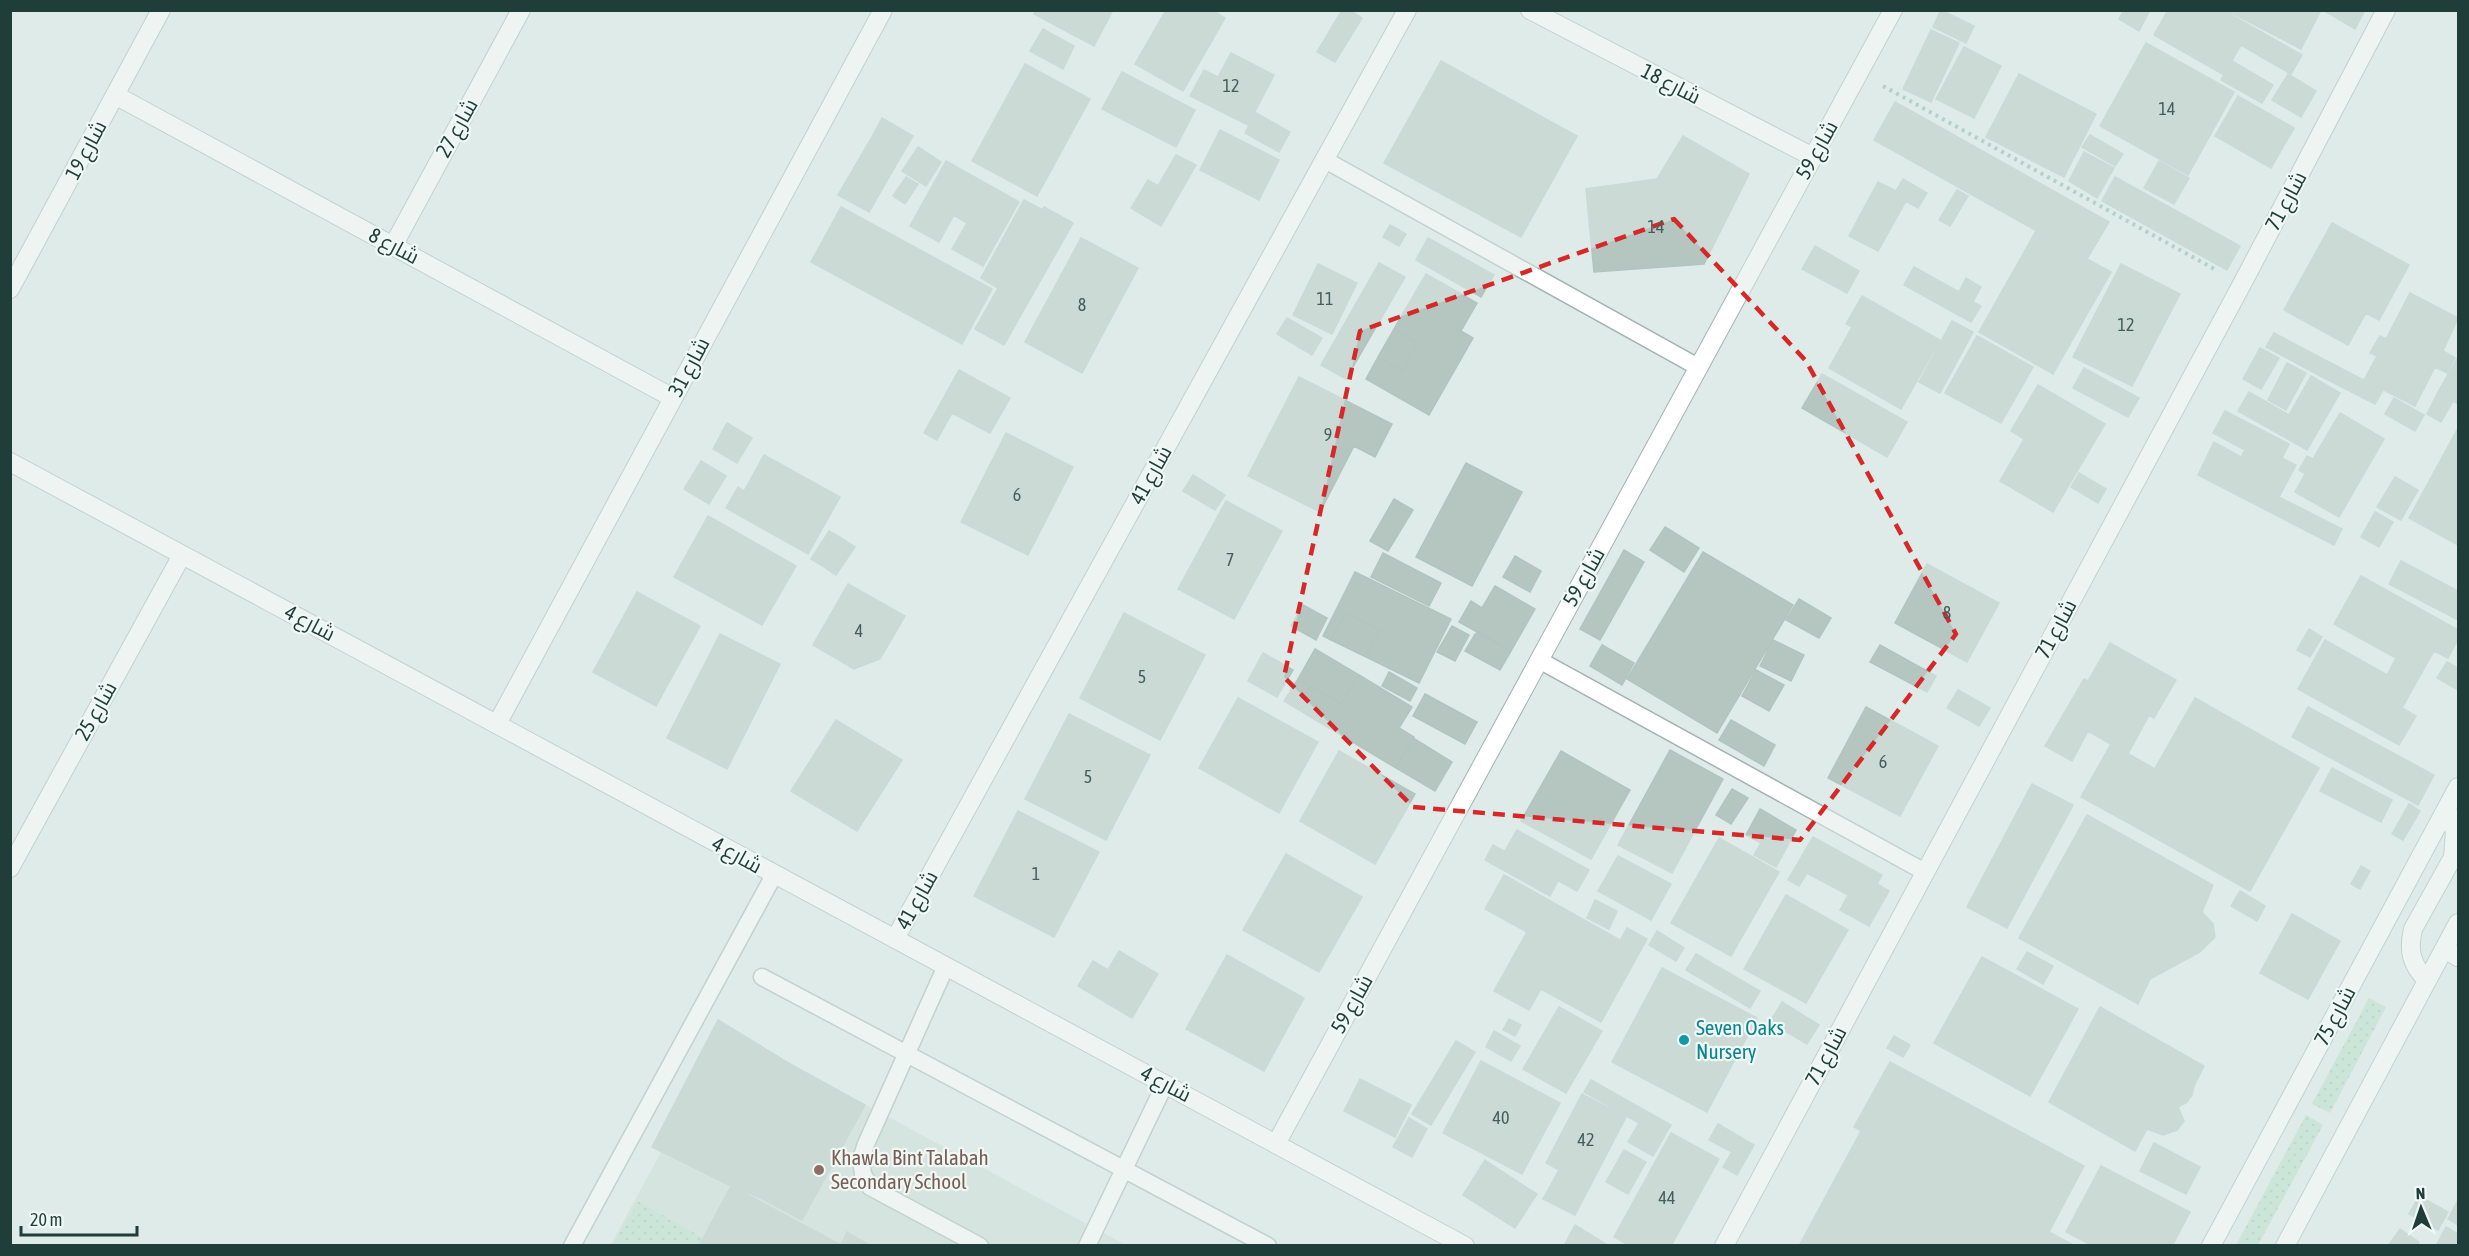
<svg xmlns="http://www.w3.org/2000/svg" width="2469" height="1256" viewBox="0 0 2469 1256" font-family="'Asap Condensed',Cairo,sans-serif">
<style>
.built{fill:#cddbd7}
.green{fill:url(#green-dots)}
.building{fill:#b5c6c1;stroke:#b1c5c0;stroke-width:1.5}
.lines{fill:none;stroke-linecap:round;stroke-linejoin:round}
.lane-casing{stroke:#a2b3b0;stroke-width:19}
.street-casing{stroke:#a2b3b0;stroke-width:20}
.secondary-casing{stroke:#9db8b2;stroke-width:20}
.path{stroke:#7eb1a9;stroke-width:4;stroke-dasharray:3 4.5;stroke-linecap:butt}
.lane{stroke:#fff;stroke-width:16}
.street{stroke:#fff;stroke-width:18}
.secondary{stroke:#fff;stroke-width:18}
.marked{fill:none;stroke:#d62828;stroke-width:4.5;stroke-dasharray:12 8;stroke-linejoin:round}
.culture-dot{fill:#0f9aa8;stroke:#f0f8f5;stroke-width:2}
.education-dot{fill:#8d6e63;stroke:#f0f8f5;stroke-width:2}
.labels{text-anchor:middle;stroke-width:4.5;stroke-linejoin:round;paint-order:stroke}
.number-label{font-size:18px;fill:#445f5b}
.street-label{font-size:21px;fill:#1f3d39;stroke:#f0f8f5}
.culture-label{font-size:21px;fill:#0d838f;stroke:#f0f8f5;text-anchor:start}
.education-label{font-size:21px;fill:#785e54;stroke:#f0f8f5;text-anchor:start}
</style>
<defs>
<pattern id="green-dots" width="8" height="8" patternUnits="userSpaceOnUse" patternTransform="scale(1.5)"><rect width="8" height="8" fill="#b7dec7"/><path d="M2 2h.1M6 6h.1" fill="none" stroke="#9dbfac" stroke-width="1.8" stroke-linecap="round"/></pattern>
</defs>
<rect width="100%" height="100%" fill="#dfebe8"/>
<path class="built" d="M728 1029 792 1065 1126 1245 610 1246Z"/>
<path class="green" d="M2369 998 2386 1007 2330 1113 2312 1104Z
M2306 1115 2323 1125 2258 1245H2236Z
M638 1201 703 1238 699 1245H613Z"/>
<path class="building" d="M1036 10H1113L1094 46 1034 14Z
M1166 10H1212L1225 18 1183 91 1135 64Z
M1342 10H1349L1362 18 1335 62 1317 52Z
M1941 10 1974 26 1966 43 1933 27Z
M2124 10H2150L2139 31 2119 19Z
M2168 10H2223L2302 55 2291 74 2241 45 2224 75 2154 35Z
M2226 10H2321L2301 49Z
M2323 10H2365L2355 29Z
M1043 29 1074 46 1063 69 1030 51Z
M1931 30 1959 43 1931 102 1903 89Z
M2146 43 2234 92 2188 175 2100 126Z
M1964 47 2001 66 1974 118 1936 99Z
M1231 53 1274 75 1248 125 1190 96 1204 70 1218 77Z
M1441 61 1577 136 1521 237 1384 163Z
M2232 61 2273 85 2262 103 2221 80Z
M1025 64 1090 99 1037 196 972 161Z
M1122 72 1195 110 1176 147 1102 109Z
M2019 74 2096 114 2064 177 1986 137Z
M2288 74 2316 91 2301 117 2272 100Z
M2238 96 2294 128 2271 168 2215 136Z
M1895 102 2109 222 2087 259 1874 140Z
M1256 113 1290 132 1279 152 1245 133Z
M882 118 913 136 903 153 873 135Z
M1220 130 1279 160 1259 200 1200 170Z
M873 135 903 153 869 212 838 195Z
M2090 135 2123 154 2115 166 2082 147Z
M1683 136 1749 174 1704 264 1594 272 1586 189 1657 179Z
M918 147 941 162 926 186 902 171Z
M2084 152 2114 168 2097 198 2069 181Z
M1176 155 1196 165 1161 226 1131 208 1148 180 1158 186Z
M946 161 1019 202 983 266 952 249 967 223 954 215 939 242 910 226Z
M2159 161 2189 178 2174 204 2144 188Z
M906 177 918 184 905 204 893 196Z
M2115 177 2240 246 2227 270 2102 201Z
M1903 179 1927 193 1918 208 1906 201 1878 251 1849 236 1878 182 1896 191Z
M1957 190 1968 196 1950 226 1939 220Z
M1024 200 1043 210 998 288 981 278Z
M841 207 992 289 962 344 811 262Z
M1044 207 1073 223 1004 345 975 329Z
M2332 223 2409 265 2379 320 2366 313 2348 345 2284 310Z
M1390 225 1406 234 1399 246 1383 237Z
M2036 231 2111 272 2053 374 1979 332Z
M1081 238 1138 268 1082 373 1025 342Z
M1428 238 1494 275 1481 297 1416 260Z
M1815 246 1859 271 1847 293 1802 269Z
M1379 263 1405 277 1346 379 1321 365Z
M1318 264 1357 283 1332 334 1293 315Z
M2121 264 2180 294 2132 386 2073 357Z
M1914 267 1959 292 1966 278 1981 287 1973 302 1981 306 1971 322 1904 285Z
M1426 274 1477 303 1461 331 1473 338 1429 415 1366 379 1378 357 1402 371 1418 343 1394 329Z
M2410 293 2458 318 2443 351 2455 358 2447 373 2435 367 2415 406 2364 380 2377 356 2370 353 2380 336 2386 339Z
M1862 296 1940 340 1901 409 1829 368 1852 327 1846 324Z
M1287 318 1322 338 1312 355 1277 334Z
M1952 321 1973 332 1940 393 1919 382Z
M1394 329 1418 343 1402 371 1378 357Z
M2274 333 2329 362 2322 377 2266 347Z
M1977 336 2033 367 2001 423 1945 393Z
M2260 348 2279 358 2261 389 2243 379Z
M2458 357V404L2438 392Z
M2329 362 2383 390 2375 404 2322 377Z
M2287 363 2306 373 2286 410 2268 400Z
M2084 368 2139 398 2128 417 2073 388Z
M959 370 1010 398 990 433 952 413 937 440 924 433Z
M1822 374 1907 422 1887 457 1802 408Z
M2311 376 2340 393 2307 450 2238 411 2249 392 2289 415Z
M1299 377 1392 424 1375 457 1354 446 1320 512 1248 476Z
M2038 385 2105 424 2053 512 2000 481 2024 439 2011 431Z
M2438 392 2453 401 2441 422 2427 414Z
M2394 398 2424 415 2415 431 2385 414Z
M2225 411 2289 444 2282 458 2296 465 2279 497 2342 529 2334 545 2198 475 2214 442 2241 457 2245 450 2213 433Z
M2340 413 2384 439 2339 517 2295 492 2305 474 2299 470 2307 456 2313 459Z
M727 423 752 438 737 463 713 449Z
M2458 428V545L2409 518Z
M1006 433 1073 467 1028 555 961 522Z
M764 455 840 497 808 554 726 508 738 487 744 491Z
M701 461 726 476 709 504 684 489Z
M1466 463 1522 492 1472 586 1416 557Z
M2079 473 2106 489 2098 503 2071 487Z
M1193 475 1225 495 1215 510 1183 491Z
M2395 477 2418 490 2401 520 2377 507Z
M1394 499 1413 510 1388 551 1370 541Z
M1226 501 1282 531 1234 619 1178 589Z
M2375 512 2393 522 2379 547 2361 537Z
M708 516 796 566 762 625 674 577Z
M1665 527 1699 548 1684 572 1650 550Z
M829 531 840 537 821 565 811 559Z
M840 537 855 547 836 575 821 565Z
M1624 550 1644 562 1600 640 1580 629Z
M1703 552 1793 605 1717 733 1627 679Z
M1383 553 1441 583 1429 606 1371 577Z
M1515 556 1541 571 1530 592 1503 577Z
M2401 561 2458 591V620L2389 584Z
M1927 564 1999 603 1967 662 1895 623Z
M1355 572 1451 619 1419 683 1366 657 1380 631 1346 612 1331 640 1323 636Z
M2361 576 2458 630V639L2448 658 2434 651 2402 708 2416 716 2399 745 2298 689 2325 640 2387 675 2396 658 2334 624Z
M848 584 905 616 880 659 854 669 813 645Z
M1495 586 1535 609 1511 651 1459 622 1471 601 1482 608Z
M637 592 700 626 656 706 593 672Z
M1799 599 1831 618 1819 638 1786 620Z
M1303 605 1327 618 1316 640 1291 626Z
M1346 612 1380 631 1366 657 1331 640Z
M1124 613 1205 655 1160 740 1080 698Z
M1452 626 1469 635 1455 661 1437 652Z
M2309 629 2322 637 2310 657 2297 650Z
M1477 631 1511 651 1500 670 1465 651Z
M720 634 780 664 727 769 667 738Z
M1773 640 1804 655 1791 681 1760 666Z
M2110 643 2176 680 2154 718 2088 681Z
M1602 645 1634 663 1622 685 1590 666Z
M1880 645 1936 676 1927 692 1870 662Z
M1315 649 1359 675 1341 704 1298 679Z
M1263 653 1293 670 1277 697 1248 681Z
M2447 662 2458 668V690L2437 678Z
M1756 670 1784 685 1769 711 1742 696Z
M1389 672 1417 688 1410 701 1382 686Z
M1359 675 1412 707 1399 728 1414 737 1396 768 1284 701 1298 679 1341 704Z
M2084 679 2149 715 2128 754 2088 731 2072 761 2045 746Z
M1958 690 1990 708 1979 726 1947 708Z
M1425 694 1477 722 1465 744 1413 716Z
M1238 698 1318 742 1279 813 1199 768Z
M2195 698 2319 768 2250 891 2125 821Z
M1866 707 1938 746 1900 816 1828 778Z
M2308 707 2434 775 2418 805 2292 737Z
M1069 714 1150 755 1106 840 1025 799Z
M836 720 902 760 857 831 791 791Z
M1731 720 1775 745 1764 766 1719 740Z
M1413 738 1452 762 1435 791 1396 768Z
M2111 744 2155 769 2125 821 2081 797Z
M1670 750 1723 779 1672 873 1618 845Z
M1339 751 1415 794 1375 864 1300 821Z
M1561 751 1630 790 1591 859 1521 821Z
M2332 768 2392 800 2381 822 2320 791Z
M2032 784 2073 805 2007 928 1967 907Z
M1732 789 1748 798 1731 824 1716 815Z
M2409 804 2420 811 2403 840 2392 834Z
M1760 809 1796 830 1776 867 1754 855 1761 843 1746 835Z
M1018 811 1099 852 1054 937 974 896Z
M2087 815 2213 885 2202 912 2213 924 2215 937 2200 952 2150 979 2138 1004 2019 938Z
M1517 830 1589 870 1577 891 1505 851Z
M1813 837 1882 875 1877 884 1889 891 1869 926 1840 910 1848 895 1807 873 1799 886 1788 880Z
M1719 838 1779 872 1731 956 1671 923Z
M1493 845 1558 881 1550 896 1485 860Z
M1286 854 1362 897 1319 972 1243 930Z
M1618 856 1671 884 1651 920 1598 891Z
M2361 866 2370 871 2360 889 2351 884Z
M1504 875 1620 940 1581 1011 1541 989 1529 1010 1494 991 1527 932 1485 909Z
M2240 891 2265 906 2257 921 2231 906Z
M1786 895 1848 930 1806 1003 1744 969Z
M1595 900 1617 911 1609 929 1587 918Z
M2292 914 2340 941 2308 999 2260 973Z
M1627 928 1647 939 1601 1022 1581 1011Z
M1657 931 1684 948 1676 961 1649 945Z
M1119 951 1158 974 1132 1018 1078 986 1093 961 1108 970Z
M2027 952 2053 966 2043 984 2017 969Z
M1696 954 1760 991 1750 1008 1686 970Z
M1227 955 1304 998 1264 1071 1186 1029Z
M1982 957 2078 1009 2030 1096 1934 1043Z
M1662 968 1757 1018 1707 1112 1612 1062Z
M1782 1002 1819 1025 1807 1044 1770 1022Z
M1559 1007 1602 1031 1566 1093 1523 1069Z
M2100 1007 2204 1066 2194 1086 2192 1095 2186 1103 2178 1107 2184 1121 2177 1130 2163 1135 2147 1129 2135 1151 2049 1102Z
M1509 1019 1521 1025 1515 1036 1503 1030Z
M718 1020 792 1065 768 1108 801 1126 761 1198 731 1186 652 1147Z
M1494 1031 1520 1046 1511 1061 1486 1047Z
M1894 1036 1910 1045 1903 1057 1887 1048Z
M1456 1041 1475 1052 1431 1125 1412 1114Z
M1481 1061 1560 1103 1522 1174 1443 1133Z
M1890 1062 2084 1166 2049 1232 1854 1127Z
M792 1065 865 1105 802 1220 761 1198 801 1126 768 1108Z
M1360 1079 1411 1105 1395 1137 1344 1111Z
M1591 1080 1671 1125 1653 1156 1628 1142 1639 1123 1584 1092Z
M1582 1094 1626 1117 1575 1215 1543 1199 1559 1170 1546 1163Z
M1409 1118 1427 1129 1412 1157 1393 1147Z
M1718 1124 1754 1145 1737 1175 1723 1167 1732 1152 1709 1140Z
M1861 1131 1947 1177 1910 1246H1799Z
M1671 1133 1719 1159 1671 1246H1630L1614 1237Z
M2154 1143 2200 1167 2186 1194 2140 1171Z
M1624 1150 1646 1162 1628 1194 1606 1182Z
M1485 1160 1518 1182 1496 1216 1463 1195Z
M2101 1166 2190 1212 2172 1246H2093L2066 1232Z
M1947 1177 2049 1232 2075 1246H1910Z
M1518 1182 1537 1194 1515 1228 1496 1216Z
M731 1186 841 1245 847 1232 871 1246H699Z
M2419 1196 2448 1212 2438 1230 2409 1214Z
M2458 1200V1225L2448 1219Z
M1575 1225 1609 1246H1564Z
M2446 1227 2458 1234V1246H2436Z
M2400 1229 2419 1242 2417 1246H2388Z"/>
<g class="lines">
<g class="lane-casing">
<path id="lane" d="M1325 160 1698 367
M1539 660 1925 872
M946 966 866 1144 861 1159 863 1174 870 1187 980 1246
M762 977 1268 1246
M572 1246 774 875
M1087 1246 1165 1084"/>
</g>
<g class="street-casing">
<path id="street" d="M1530 10 1813 157
M115 95 673 398
M393 246 521 10
M10 289 161 10
M10 462 1465 1246
M497 724 883 10
M10 868 182 555
M895 939 1407 10
M2445 949 2458 957
M1276 1144 1893 10
M1724 1246 2242 284 2386 10"/>
</g>
<g class="secondary-casing">
<path id="secondary" d="M2427 980C2411 965 2408 950 2413 929L2453 857 2455 832 2447 809
M2211 1246 2458 787
M2285 1246 2458 923"/>
</g>
<path class="path" d="M1883 86 2218 271"/>
<use href="#lane" class="lane"/>
<use href="#street" class="street"/>
<use href="#secondary" class="secondary"/>
</g>
<path d="M0 0H2469V1256H0ZM1674 219 1806 361 1956 634 1800 840 1413 807 1284 677 1360 331Z" fill="#dfebe8" fill-opacity=".55" fill-rule="evenodd"/>
<path class="marked" d="M1674 219 1806 361 1956 634 1800 840 1413 807 1284 677 1360 331Z"/>
<circle class="culture-dot" cx="1684" cy="1040" r="6"/>
<circle class="education-dot" cx="819" cy="1170" r="6"/>
<g class="labels">
<g class="number-label">
<text x="1231" y="92">12</text>
<text x="2167" y="115">14</text>
<text x="1656" y="233">14</text>
<text x="1325" y="305">11</text>
<text x="1082" y="311">8</text>
<text x="2126" y="331">12</text>
<text x="1328" y="441">9</text>
<text x="1017" y="501">6</text>
<text x="1230" y="566">7</text>
<text x="1947" y="619">8</text>
<text x="859" y="637">4</text>
<text x="1142" y="683">5</text>
<text x="1883" y="768">6</text>
<text x="1088" y="783">5</text>
<text x="1036" y="880">1</text>
<text x="1501" y="1124">40</text>
<text x="1586" y="1146">42</text>
<text x="1667" y="1204">44</text>
</g>
<g class="street-label">
<text transform="translate(1671 84) rotate(27)" y="7">شارع 18</text>
<text transform="translate(457 128) rotate(-61)" y="7">شارع 27</text>
<text transform="translate(86 150) rotate(-62)" y="7">شارع 19</text>
<text transform="translate(1817 150) rotate(-61)" y="7">شارع 59</text>
<text transform="translate(2286 201) rotate(-62)" y="7">شارع 71</text>
<text transform="translate(394 246) rotate(28)" y="7">شارع 8</text>
<text transform="translate(689 367) rotate(-62)" y="7">شارع 31</text>
<text transform="translate(1151 475) rotate(-61)" y="7">شارع 41</text>
<text transform="translate(1584 577) rotate(-61)" y="7">شارع 59</text>
<text transform="translate(310 623) rotate(28)" y="7">شارع 4</text>
<text transform="translate(2056 629) rotate(-62)" y="7">شارع 71</text>
<text transform="translate(96 711) rotate(-61)" y="7">شارع 25</text>
<text transform="translate(737 855) rotate(29)" y="7">شارع 4</text>
<text transform="translate(917 900) rotate(-61)" y="7">شارع 41</text>
<text transform="translate(1352 1004) rotate(-61)" y="7">شارع 59</text>
<text transform="translate(2335 1016) rotate(-62)" y="7">شارع 75</text>
<text transform="translate(1826 1056) rotate(-62)" y="7">شارع 71</text>
<text transform="translate(1166 1084) rotate(28)" y="7">شارع 4</text>
</g>
<g class="culture-label">
<text x="1696" y="1035">Seven Oaks<tspan x="1696" dy="24">Nursery</tspan></text>
</g>
<g class="education-label">
<text x="831" y="1165">Khawla Bint Talabah<tspan x="831" dy="24">Secondary School</tspan></text>
</g>
</g>
<rect width="2469" height="1256" fill="none" stroke="#1f3d39" stroke-width="24"/>
<g transform="translate(2421 1208) rotate(358)" stroke="#f0f8f5" stroke-width="4.5" paint-order="stroke">
<path d="M0-4.5L10 22L0 15L-10 22Z" fill="#1f3d39"/>
<text y="-9" font-size="16" font-weight="bold" text-anchor="middle" fill="#1f3d39">N</text>
</g>
<path d="M21 1226v9h116v-9" fill="none" stroke="#1f3d39" stroke-width="3"/>
<text x="30" y="1226" font-size="18" fill="#1f3d39" stroke="#f0f8f5" stroke-width="4.5" paint-order="stroke">20 m</text>
</svg>
